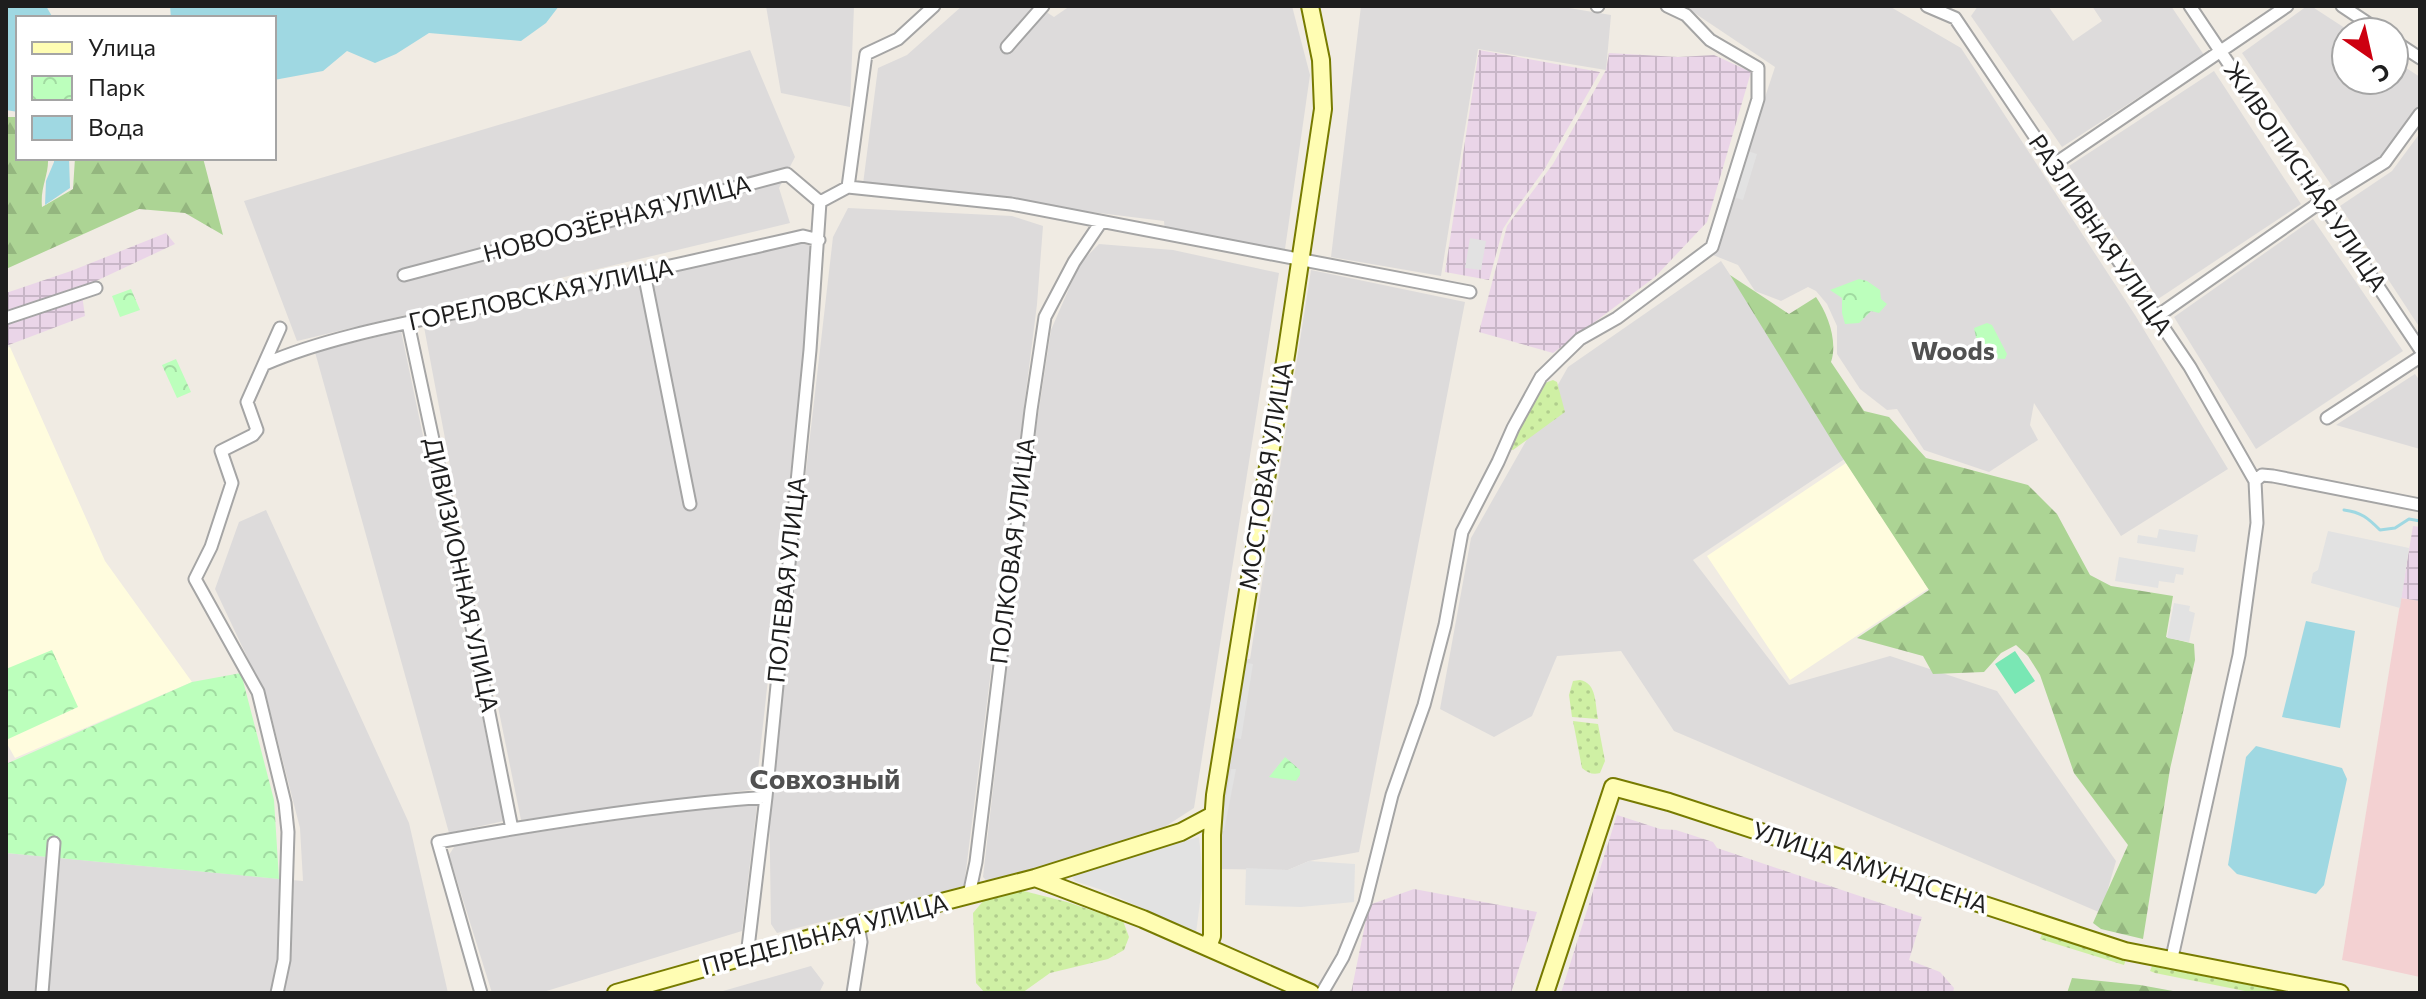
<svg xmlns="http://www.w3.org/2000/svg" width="2426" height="999" viewBox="0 0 2426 999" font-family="Commissioner,sans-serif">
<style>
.residential{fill:#dddbdb}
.commercial{fill:#f3d1d2}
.industrial{fill:url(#industrial-grid)}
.education{fill:#fffcde}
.grass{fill:url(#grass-dots)}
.forest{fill:url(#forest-firs)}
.park{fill:url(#park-crowns)}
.pitch{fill:#79e7b4}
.parking{fill:#e2e2e2}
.water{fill:#9fd8e2}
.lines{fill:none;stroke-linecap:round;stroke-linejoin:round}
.stream{stroke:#9fd8e2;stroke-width:3}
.street-casing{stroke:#a5a5a5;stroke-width:15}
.secondary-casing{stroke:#777b00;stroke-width:20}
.street{stroke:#fff;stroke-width:11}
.secondary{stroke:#fffdb3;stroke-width:16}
.labels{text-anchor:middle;stroke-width:7;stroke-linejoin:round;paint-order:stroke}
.street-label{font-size:24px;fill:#1e1e1e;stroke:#fff}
.neighbourhood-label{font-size:26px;font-weight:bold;fill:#515151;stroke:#fff}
.quarter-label{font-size:28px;font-weight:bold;fill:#515151;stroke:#fff}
</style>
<defs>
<pattern id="industrial-grid" width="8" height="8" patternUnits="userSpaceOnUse" patternTransform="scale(2)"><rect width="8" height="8" fill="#ead5e8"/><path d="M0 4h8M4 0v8" fill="none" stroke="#c8b6c7"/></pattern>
<pattern id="grass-dots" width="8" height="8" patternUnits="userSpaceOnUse" patternTransform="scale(2)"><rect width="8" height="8" fill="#cff0a4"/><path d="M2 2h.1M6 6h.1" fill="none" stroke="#b1cd8d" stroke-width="1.8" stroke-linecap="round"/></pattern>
<pattern id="forest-firs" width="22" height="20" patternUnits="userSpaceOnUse" patternTransform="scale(2)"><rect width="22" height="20" fill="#acd494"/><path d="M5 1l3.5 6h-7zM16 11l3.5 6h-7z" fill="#94b67f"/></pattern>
<pattern id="park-crowns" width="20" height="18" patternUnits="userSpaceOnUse" patternTransform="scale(2)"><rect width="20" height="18" fill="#bcffbc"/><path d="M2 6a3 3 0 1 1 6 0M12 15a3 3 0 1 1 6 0" fill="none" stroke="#a1daa1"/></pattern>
</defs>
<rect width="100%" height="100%" fill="#f0ebe3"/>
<path class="residential" d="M766 6H854L850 107 781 93Z
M962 6H1037L1054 17 1070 6H1292L1310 75 1285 249 1165 233 1164 221 863 184 878 68 907 55Z
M1361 6H1557L1611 15 1606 70 1478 49 1441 276 1331 257Z
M1684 6H1889L1961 48 2135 315 2228 469 2121 536 2034 403 2030 425 2038 440 1989 472 1924 450 1897 409 1887 410 1860 389 1837 354V326L1827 304 1816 291 1808 287 1781 301 1755 291 1738 265 1713 255 1775 67Z
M1978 6H2048L2073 41 2102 21 2092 6H2171L2204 55 2062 147 1971 16Z
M2307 6H2311L2351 32H2346V80H2394V60L2420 77V105L2381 158 2334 189 2242 53Z
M750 50 795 157 779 188 790 223 297 341 244 201Z
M2214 71 2301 204 2158 299 2069 166Z
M2420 133V328L2340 206 2392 171Z
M848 208 1012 216 1043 226 1037 304 964 886 777 933 771 924 769 792 833 237Z
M2313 219 2403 351 2256 449 2174 317Z
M797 242 815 247 756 789 521 820 463 534 424 327Z
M1099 244 1173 250 1279 273 1194 808 1149 837 1070 862 988 882 983 877 1028 481 1051 330 1080 263Z
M1721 261 1849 456 1693 560 1789 685 1890 656 1997 691 2116 861 2101 913 1674 731 1621 651 1557 656 1532 716 1494 737 1440 709 1471 538 1568 367Z
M1311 270 1465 302 1359 852 1309 861 1288 870 1218 869 1220 806 1246 659H1250Z
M401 331 504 821 449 833 315 352Z
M2415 374 2420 381V449L2336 425Z
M266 510 409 823 448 993H6V853L303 881 300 828 267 699 215 589 239 522Z
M743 802 757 805 742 931 540 993H492L449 855 456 844Z
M811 966 824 983 819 993H716Z"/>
<path class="commercial" d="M2401 598 2420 601V977L2342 960Z"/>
<path class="industrial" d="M1479 50 1600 72 1544 170 1515 210 1503 229 1489 280 1445 272Z
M1609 53 1678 57 1714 55 1751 72 1707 222 1655 277 1553 353 1479 332 1507 226 1553 164 1606 70Z
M166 233 175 244 81 288 85 316 6 346V293L71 271Z
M2413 526 2420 527V601L2401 598Z
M1617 815 1660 829 1676 830 1713 842 1717 848 1922 917 1909 960 1940 972 1954 988 1953 993H1561Z
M1414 889 1537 912 1511 993H1351L1369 905Z"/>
<path class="education" d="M10 347 105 561 192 682 15 758 6 742V348Z
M1846 463 1929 588 1790 680 1707 556Z"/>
<path class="grass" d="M1553 380 1557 382 1565 412 1513 450 1510 449 1509 444 1545 383Z
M1580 680C1597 683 1595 704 1598 719L1572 717 1569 695 1573 681Z
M1573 721 1598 724 1605 761 1600 773C1593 775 1588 773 1582 768Z
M1016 889 1067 902 1123 921 1129 937 1124 950 1108 959 1050 973 1022 993H985L976 983 973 913 984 900Z
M2043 932 2126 959 2124 965 2040 939Z
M2152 966 2291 993H2255L2155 973 2150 971Z"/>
<path class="forest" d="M6 117H18V158H48C49 175 40 187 42 207L73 189 75 158H203L223 235 185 213 139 209 6 269Z
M1730 275 1789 314 1816 297C1828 314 1838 342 1831 362L1864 411 1889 417 1926 458 2028 485 2057 514 2090 575 2111 586 2173 596 2166 637 2194 644 2195 660 2170 769 2143 939 2101 929 2093 923 2128 845 2074 773 2040 675 2028 656 2016 645 2001 653 1984 672 1933 674 1923 656 1857 638 1929 590 1840 454Z
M2072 978 2140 985 2184 993H2067Z"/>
<path class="park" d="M1859 279 1867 281 1880 290 1881 299 1887 304 1879 313 1871 311 1859 323 1845 324 1842 313V298L1830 290Z
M131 289 140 310 120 317 112 296Z
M1987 323 1992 325 2007 354 2005 359 1989 358 1985 352 1989 348 1987 344 1978 346 1974 328Z
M176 359 191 392 177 398 162 365Z
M52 650 78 707 6 740V669Z
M241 673 274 800 279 879 6 853V764L192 682Z
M1285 757 1300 770V775L1296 781 1269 777Z"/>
<path class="pitch" d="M2015 651 2035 681 2015 694 1995 664Z"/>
<path class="parking" d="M1748 151 1757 154 1743 200 1733 197Z
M1470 238 1486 241 1481 270 1465 268Z
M2159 529 2198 535 2195 552 2137 543 2138 535 2157 538Z
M2328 531 2409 548 2400 608 2311 583 2313 573 2318 570Z
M2119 557 2184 568 2183 575 2176 574 2174 583 2159 581 2158 588 2115 581Z
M2174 603 2190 606 2189 611 2195 613 2189 642 2167 638Z
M1247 663 1253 664 1241 739 1234 738Z
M1231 769H1236L1224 831H1220Z
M1199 837 1203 879 1196 933 1102 890 1075 881 1073 878 1074 874 1088 868Z
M1309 861 1355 864 1354 902 1301 907 1245 905 1246 868 1288 870Z"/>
<path class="water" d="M6 6H46L53 18H18V112L6 110Z
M170 6H559L546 23 521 41 429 33 396 54 375 63 347 51 323 71 274 80V18H171Z
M54 158H69L70 188 45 205 46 181 54 162Z
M2306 621 2355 631 2340 728 2282 717Z
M2256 746 2342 768 2347 779 2324 885 2316 894 2237 874 2228 865 2246 757Z"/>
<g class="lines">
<path class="stream" d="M2344 510C2361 512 2368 518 2380 530L2395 528 2409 519 2420 521"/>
<g class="street-casing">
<path id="street" d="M1597 6H1598
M1927 6 1955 18 2190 367 2255 481 2257 523 2239 655 2171 962
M2190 6 2420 349
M2342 6 2381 32
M2394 41 2420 58
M1007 47 1043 6
M2053 165 2287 6
M848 187 866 54 898 39 934 6
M820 202 848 187 1011 204 1470 292
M644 273 690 504
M404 275 787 174 820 202
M2156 317 2322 201 2385 162 2420 114
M6 318 96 288
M408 323 456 547 512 829
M265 364C330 336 412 322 482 307 589 284 696 261 803 236L819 240
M2327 418 2420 357
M2255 481 2262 475 2273 476 2420 505
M969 895 976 862 1031 410 1045 317 1074 262 1101 222
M747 956 766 797 810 350 820 202
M42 993 54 843
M277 993 284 960 288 832 285 803 258 692 195 579 211 547 232 483 221 451 253 435 257 430 247 402 280 328
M481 993 438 842C547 822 655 805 766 797
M853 993 861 942 858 925
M1322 993 1343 957 1365 903 1392 795 1424 705 1445 625 1462 532 1498 462 1513 428 1541 377 1580 339 1617 318 1712 247 1758 99V68L1710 40 1686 15 1667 6"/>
</g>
<g class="secondary-casing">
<path id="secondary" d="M1035 878 1143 919 1311 993
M1208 947 1212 936V835L1215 795 1287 349 1323 109 1321 60 1310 6
M616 993 899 913 1035 878 1181 832 1213 815
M1545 993 1613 787 1669 802 2125 951 2340 993"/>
</g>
<use href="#street" class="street"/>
<use href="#secondary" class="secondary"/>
</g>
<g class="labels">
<g class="street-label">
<text transform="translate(2305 177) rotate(56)" y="8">ЖИВОПИСНАЯ УЛИЦА</text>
<text transform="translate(617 219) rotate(-15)" y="8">НОВООЗЁРНАЯ УЛИЦА</text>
<text transform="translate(2100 235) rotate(56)" y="8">РАЗЛИВНАЯ УЛИЦА</text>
<text transform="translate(541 295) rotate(-12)" y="8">ГОРЕЛОВСКАЯ УЛИЦА</text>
<text transform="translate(1266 476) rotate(-81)" y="8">МОСТОВАЯ УЛИЦА</text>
<text transform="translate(1013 551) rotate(-83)" y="8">ПОЛКОВАЯ УЛИЦА</text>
<text transform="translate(461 575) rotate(78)" y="8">ДИВИЗИОННАЯ УЛИЦА</text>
<text transform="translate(787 580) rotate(-84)" y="8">ПОЛЕВАЯ УЛИЦА</text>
<text transform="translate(1870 868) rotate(18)" y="8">УЛИЦА АМУНДСЕНА</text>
<text transform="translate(825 935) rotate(-15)" y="8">ПРЕДЕЛЬНАЯ УЛИЦА</text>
</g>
<g class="neighbourhood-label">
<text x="1953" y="360">Woods</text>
</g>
<g class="quarter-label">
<text x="825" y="789">Совхозный</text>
</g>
</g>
<rect width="2426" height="999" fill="none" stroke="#1e1e1e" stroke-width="16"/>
<rect x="16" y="16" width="260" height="144" fill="#ffffff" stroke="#a5a5a5" stroke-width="2"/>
<rect x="32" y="42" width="40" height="12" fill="#fffdb3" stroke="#a5a5a5" stroke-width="2"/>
<text x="88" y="56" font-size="24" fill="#1e1e1e">Улица</text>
<rect x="32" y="76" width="40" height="24" fill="url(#park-crowns)" stroke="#a5a5a5" stroke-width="2"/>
<text x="88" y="96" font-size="24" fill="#1e1e1e">Парк</text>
<rect x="32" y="116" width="40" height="24" fill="#9fd8e2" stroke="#a5a5a5" stroke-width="2"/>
<text x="88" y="136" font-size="24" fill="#1e1e1e">Вода</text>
<g transform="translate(2370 56) rotate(146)"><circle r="38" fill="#ffffff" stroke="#a5a5a5" stroke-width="2"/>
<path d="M0-6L14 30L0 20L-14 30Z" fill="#cd0010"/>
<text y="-12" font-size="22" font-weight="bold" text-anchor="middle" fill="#1e1e1e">С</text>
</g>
</svg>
